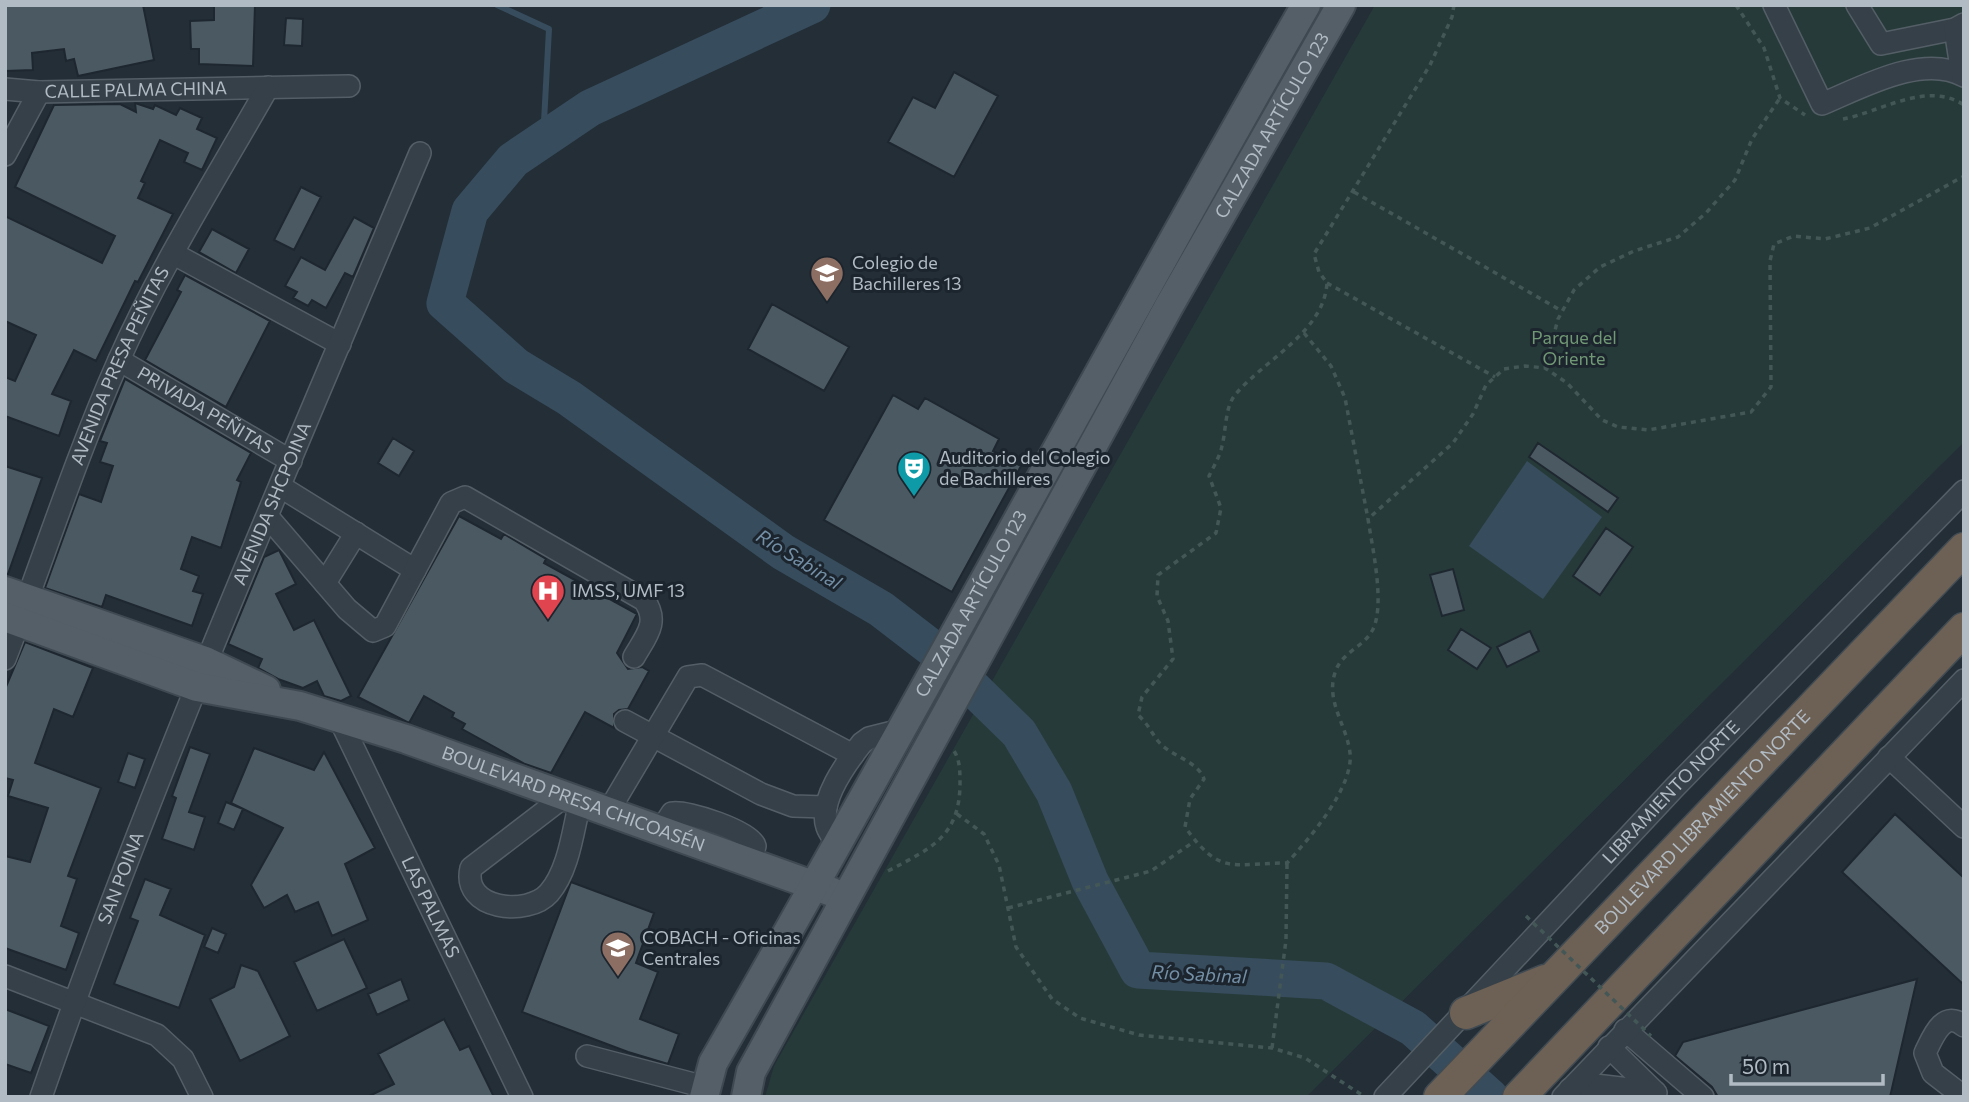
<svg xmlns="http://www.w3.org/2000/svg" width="1969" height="1102" viewBox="0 0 1969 1102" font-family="Commissioner,sans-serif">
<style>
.green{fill:#263b39}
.water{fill:#374c5d}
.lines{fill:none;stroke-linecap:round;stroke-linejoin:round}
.stream{stroke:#374c5d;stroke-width:6}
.river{stroke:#374c5d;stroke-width:37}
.building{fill:#4b5963;stroke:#1e272f;stroke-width:2}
.minor-casing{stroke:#545e66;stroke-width:24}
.major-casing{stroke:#3f4951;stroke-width:32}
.highway-casing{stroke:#414b53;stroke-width:35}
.path{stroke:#445757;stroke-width:3.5;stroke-dasharray:5 5;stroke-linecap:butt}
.minor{stroke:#364048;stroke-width:21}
.major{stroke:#545f68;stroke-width:28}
.highway{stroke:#6d6054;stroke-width:32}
.path-bridge{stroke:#445757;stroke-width:3.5;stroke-dasharray:5 5;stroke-linecap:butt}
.labels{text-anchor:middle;stroke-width:6;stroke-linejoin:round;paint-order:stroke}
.street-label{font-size:18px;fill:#b1bbc4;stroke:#1c252d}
.poi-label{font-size:18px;fill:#b1bbc4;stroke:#1c252d;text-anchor:start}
.park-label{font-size:18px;fill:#719875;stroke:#1c252d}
.water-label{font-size:19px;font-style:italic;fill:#738fa6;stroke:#1c252d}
</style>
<rect width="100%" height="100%" fill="#232e37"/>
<path class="green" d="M1375 5H1964V442L1306 1097H765L774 1066Z"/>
<path class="water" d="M1527 461 1602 517 1543 599 1469 546Z"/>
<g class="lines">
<path class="stream" d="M497 5 549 29 543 140"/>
<path class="river" d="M812 5 590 108 513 160 470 211 445 303 516 366 569 398 783 552 881 609 933 649 1019 733 1054 792 1090 881 1138 970 1326 981 1413 1028 1490 1097"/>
</g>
<path class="building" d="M5 5H143L154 60 78 76 74 59 66 61 64 49 32 53 33 70 5 71Z
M214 5H255L253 66 199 64V49H191L190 21 214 20Z
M286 18 303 19 302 46 284 45Z
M954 72 998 96 954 177 888 142 913 97 935 108Z
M135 103 153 109 155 105 176 115 180 108 202 118 197 129 217 138 202 170 184 162 188 153 160 140 141 181 145 183 138 198 173 214 138 282 135 281 96 361 74 350 52 394 71 401 59 436 5 416V377L15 381 36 335 5 321V216L102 263 115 236 15 187 54 105 120 104 136 112Z
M301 187 321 197 294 250 274 240Z
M354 217 374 228 353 277 345 273 326 308 312 300 308 306 293 298 297 292 285 286 301 257 325 270Z
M212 229 249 249 236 273 199 252Z
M185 275 270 321 226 407 145 360 181 292 177 290Z
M772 304 849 347 824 391 748 349Z
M125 379 251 453 237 480 241 482 221 548 192 537 181 569 199 576 193 591 203 594 192 626 106 595 102 607 45 588 79 494 101 502 113 466 100 462 107 443 100 441Z
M893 395 918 409 925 398 999 439 993 451 1021 466 952 592 824 520Z
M393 438 414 451 399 476 378 463Z
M1538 443 1618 498 1608 512 1529 457Z
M5 466 42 478 8 574H5Z
M459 516 501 539 504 534 546 559 544 563 637 614 617 653 628 669 642 667 649 671 628 709 619 710 614 714V728L585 712 551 773 525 764 462 729 465 724 452 717 454 713 424 696 409 723 358 697Z
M1606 528 1633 547 1600 595 1573 576Z
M279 550 296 584 276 594 294 630 314 620 351 696 341 701 324 696 317 681 303 688 278 679 258 668 262 659 228 644 264 557Z
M1453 569 1464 610 1442 616 1430 575Z
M1461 629 1491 648 1477 669 1448 650Z
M1530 631 1539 651 1507 667 1497 647Z
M25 642 93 668 73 717 54 709 35 763 101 788 68 876 77 879 61 926 79 933 66 970 5 948V856L30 862 48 808 8 796 13 780 5 778V689Z
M190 747 210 754 189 812 205 817 194 850 162 839 176 798 172 796Z
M254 748 314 770 324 752 375 848 345 864 368 920 332 936 318 902 295 912 287 895 264 908 251 885 283 828 231 803Z
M128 753 145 759 135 788 118 782Z
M226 802 243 809 234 830 218 823Z
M1895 814 1964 878V985L1842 872Z
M145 879 171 889 160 915 205 935 179 1008 114 984 138 921 130 918Z
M571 882 654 913 636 963 658 972 640 1019 679 1034 668 1064 628 1052 522 1012Z
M212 928 226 934 218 953 204 947Z
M344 939 367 988 317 1011 294 962Z
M241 965 258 971 290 1036 240 1061 210 999 234 987Z
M401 979 409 1000 377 1015 368 994Z
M1917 979 1890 1097H1718L1712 1087 1675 1056 1683 1042Z
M5 1009 49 1026 31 1073 5 1064Z
M444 1019 460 1050 469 1046 494 1097H367L394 1084 378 1054Z"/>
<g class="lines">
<g class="minor-casing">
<g id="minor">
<path d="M1774 5 1822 104C1861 88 1922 53 1964 76"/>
<path d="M1857 5 1881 44 1955 29 1964 24"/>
<path d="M1955 29 1962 74"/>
<path id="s1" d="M5 89 39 92 349 86"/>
<path d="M5 155 39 92"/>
<path d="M174 254 340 344"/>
<path id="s2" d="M119 360 291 461"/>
<path d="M268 517 347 609 373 631 385 626 415 570 281 487"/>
<path d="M415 570 451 503 465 497 644 600C660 622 646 636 634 657"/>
<path d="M325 583 356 533"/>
<path id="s3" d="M5 659C43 560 75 459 118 362 160 267 217 177 268 87"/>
<path id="s4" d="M339 718 522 1097"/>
<path d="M625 721 761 794 793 806 826 807"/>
<path d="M1889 757 1964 827"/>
<path d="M565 796 471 868C461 910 528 917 549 893 569 870 573 830 580 802"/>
<path d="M608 812 688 677 702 675 853 755"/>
<path d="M661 830 672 813C687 810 752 832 755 846L750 862"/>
<path d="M838 846C835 840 829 833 827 827 818 801 847 762 862 743L869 738 901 730"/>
<path d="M5 976 157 1035 183 1059 202 1097"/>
<path d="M1625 1030 1703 1097"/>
<path d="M1609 1047 1656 1093"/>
<path d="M587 1056 705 1087"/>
<path d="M1570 1089 1595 1085 1655 1092"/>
<path id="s5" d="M41 1097C152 776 289 465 420 153"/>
<path id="s6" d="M1385 1097 1674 788 1964 491"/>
<path d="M1563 1097 1964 680"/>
<path d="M1964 1097 1933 1073 1925 1053C1932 1039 1943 1008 1964 1026"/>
</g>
</g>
<g class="major-casing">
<g id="major">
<path d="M5 591 205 661 266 690"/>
<path id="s7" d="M5 617 197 687 300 706 406 739 832 892"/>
<path id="s8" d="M704 1097 713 1063C915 713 1105 356 1306 5"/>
<path id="s9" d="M746 1097 751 1072 1169 306 1341 5"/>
</g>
</g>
<g class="highway-casing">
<g id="highway">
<path d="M1466 1013 1545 981"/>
<path id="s10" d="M1440 1097 1964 549"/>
<path d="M1519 1097 1964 629"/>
</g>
</g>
<path class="path" d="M1454 5 1452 17 1430 65 1314 254 1319 272 1327 283C1324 332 1265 359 1235 395 1225 407 1226 431 1222 446 1220 456 1214 466 1209 476L1221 508 1216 533 1158 575 1157 596 1168 621 1173 659 1142 697 1138 715C1148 724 1151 732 1158 741 1171 757 1197 760 1204 779L1190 799 1185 827C1221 877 1232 863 1287 863 1309 839 1354 787 1350 753 1347 725 1324 700 1336 670 1343 652 1363 647 1372 631 1386 607 1372 546 1368 519L1453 443 1473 414 1486 385 1504 369 1525 366 1545 368 1567 383 1602 420 1618 427 1648 430 1751 412 1771 387 1770 261 1774 244 1794 236 1825 239 1870 228 1964 176
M1736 5 1764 48 1780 98 1805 115
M1843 119C1878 113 1927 80 1964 105
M1354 192 1562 311
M1327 283 1495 377
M1304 333 1331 366 1345 398 1368 519
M1545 368 1558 319 1574 290 1600 267 1634 251 1678 237 1706 213 1735 180 1752 139 1780 98
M957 814 984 834 999 865 1016 947 1052 999 1080 1018 1139 1035 1272 1048 1305 1058 1365 1097
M888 871C929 849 960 838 960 783 960 772 960 760 954 751
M1008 908 1151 871 1195 841
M1272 1048 1286 940 1287 863"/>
<use href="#minor" class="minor"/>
<use href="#major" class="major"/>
<use href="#highway" class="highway"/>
<path class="path-bridge" d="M1526 916 1651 1036"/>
</g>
<defs>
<g id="school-pin" transform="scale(1.75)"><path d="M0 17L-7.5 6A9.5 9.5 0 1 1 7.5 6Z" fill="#8d6e63" stroke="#1c252d"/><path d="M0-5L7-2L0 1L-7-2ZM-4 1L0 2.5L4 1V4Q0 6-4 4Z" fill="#fff"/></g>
<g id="theatre-pin" transform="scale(1.75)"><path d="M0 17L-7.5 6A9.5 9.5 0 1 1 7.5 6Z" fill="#0f9aa8" stroke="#1c252d"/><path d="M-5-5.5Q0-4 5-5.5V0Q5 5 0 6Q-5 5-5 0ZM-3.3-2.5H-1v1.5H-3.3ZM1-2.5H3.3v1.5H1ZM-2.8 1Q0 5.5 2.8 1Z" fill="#fff"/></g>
<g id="hospital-pin" transform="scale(1.75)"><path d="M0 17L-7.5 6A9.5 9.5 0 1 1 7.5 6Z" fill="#e0444e" stroke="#1c252d"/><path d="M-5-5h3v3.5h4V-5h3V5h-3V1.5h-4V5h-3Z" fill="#fff"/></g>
</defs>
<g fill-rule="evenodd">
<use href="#school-pin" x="827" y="273"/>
<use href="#theatre-pin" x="914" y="468"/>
<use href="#hospital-pin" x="548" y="591"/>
<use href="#school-pin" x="618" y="948"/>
</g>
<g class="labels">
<g class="street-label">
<text dy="6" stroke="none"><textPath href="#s1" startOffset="131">CALLE PALMA CHINA</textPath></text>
<text dy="6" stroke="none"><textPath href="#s9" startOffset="1106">CALZADA ARTÍCULO 123</textPath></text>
<text dy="6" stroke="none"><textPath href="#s3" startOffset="315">AVENIDA PRESA PEÑITAS</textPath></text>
<text dy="6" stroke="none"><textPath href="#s2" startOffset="100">PRIVADA PEÑITAS</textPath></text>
<text dy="6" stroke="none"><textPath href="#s5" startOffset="637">AVENIDA SHCPOINA</textPath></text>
<text dy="6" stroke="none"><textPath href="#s8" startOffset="562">CALZADA ARTÍCULO 123</textPath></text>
<text dy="6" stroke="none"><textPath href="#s6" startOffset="418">LIBRAMIENTO NORTE</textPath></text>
<text dy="6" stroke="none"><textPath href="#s7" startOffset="598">BOULEVARD PRESA CHICOASÉN</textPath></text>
<text dy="6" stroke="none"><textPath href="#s10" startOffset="380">BOULEVARD LIBRAMIENTO NORTE</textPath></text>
<text dy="6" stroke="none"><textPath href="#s5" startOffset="233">SAN POINA</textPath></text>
<text dy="6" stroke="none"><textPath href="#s4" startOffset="210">LAS PALMAS</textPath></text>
</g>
<g class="poi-label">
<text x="852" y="269">Colegio de<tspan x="852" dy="21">Bachilleres 13</tspan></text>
<text x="939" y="464">Auditorio del Colegio<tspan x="939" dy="21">de Bachilleres</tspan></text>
<text x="572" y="597">IMSS, UMF 13</text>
<text x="642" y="944">COBACH - Oficinas<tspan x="642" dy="21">Centrales</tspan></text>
</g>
<g class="park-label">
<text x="1574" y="344">Parque del<tspan x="1574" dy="21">Oriente</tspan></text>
</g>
<g class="water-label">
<text transform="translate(799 559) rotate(32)" y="7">Río Sabinal</text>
<text transform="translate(1199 974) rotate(3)" y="7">Río Sabinal</text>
</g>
</g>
<rect width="1969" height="1102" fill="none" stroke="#b1bbc4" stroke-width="14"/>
<path d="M1731 1074v10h152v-10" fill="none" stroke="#b1bbc4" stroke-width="3.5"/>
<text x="1742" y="1074" font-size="21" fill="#b1bbc4" stroke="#1c252d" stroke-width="5" paint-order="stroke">50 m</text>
</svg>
